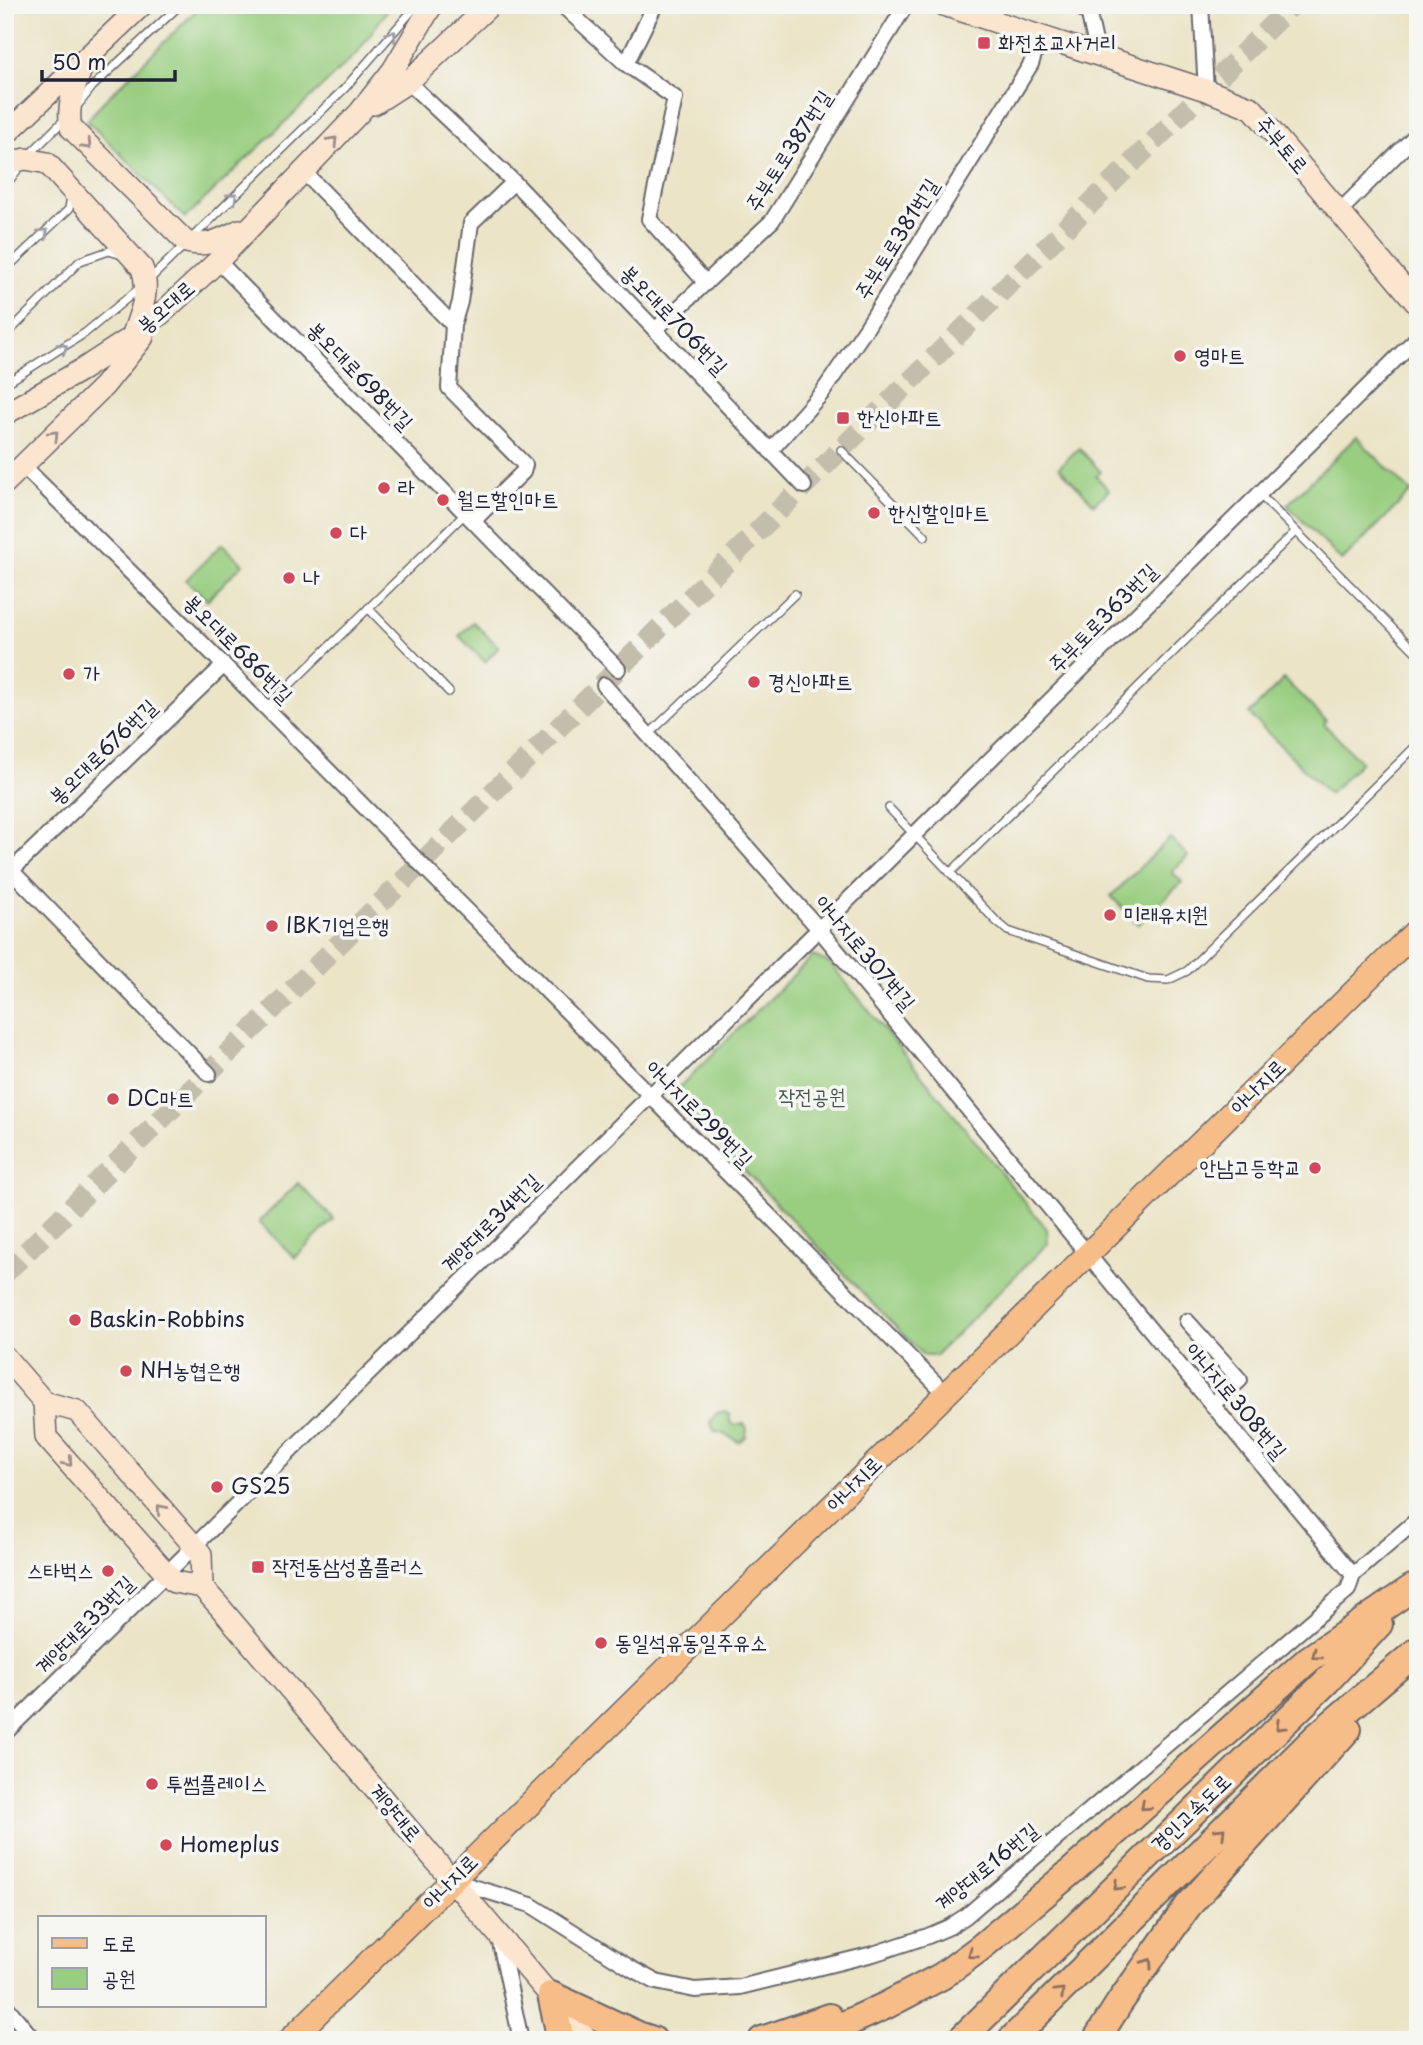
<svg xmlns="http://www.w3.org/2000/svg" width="1423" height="2045" viewBox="0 0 1423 2045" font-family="'Playpen Sans','Poor Story',sans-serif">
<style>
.green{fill:#99ce80;stroke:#5e785e;stroke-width:2}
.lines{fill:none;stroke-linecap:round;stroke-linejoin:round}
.secondary-tunnel{stroke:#c3bdab;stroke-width:21;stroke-dasharray:21 10;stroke-linecap:butt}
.lane-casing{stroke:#68666c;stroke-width:10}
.street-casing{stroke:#68666c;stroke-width:18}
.secondary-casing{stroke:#68666c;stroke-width:24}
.primary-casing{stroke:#68666c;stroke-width:26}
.highway-casing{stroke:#68666c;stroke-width:30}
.lane{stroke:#fff;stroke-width:7}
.street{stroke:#fff;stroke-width:14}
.secondary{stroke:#fce5cf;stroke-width:21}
.primary{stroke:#f7bd88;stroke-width:23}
.highway{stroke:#f7bd88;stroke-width:26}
.oneway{stroke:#9c9ca7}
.oneway2{stroke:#9a8d8c}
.oneway3{stroke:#8c7062}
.poi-dot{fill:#d1495b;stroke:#f6f6f2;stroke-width:2.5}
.labels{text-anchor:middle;stroke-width:7;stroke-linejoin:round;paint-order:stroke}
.poi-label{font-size:21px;fill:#22223b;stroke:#f6f6f2;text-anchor:start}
.street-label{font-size:21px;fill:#22223b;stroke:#f6f6f2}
.park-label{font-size:21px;fill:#465650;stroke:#f6f6f2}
</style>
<rect width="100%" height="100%" fill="#f6f6f2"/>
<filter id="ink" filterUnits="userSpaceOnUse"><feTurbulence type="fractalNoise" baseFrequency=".0143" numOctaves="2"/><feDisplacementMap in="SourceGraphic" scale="14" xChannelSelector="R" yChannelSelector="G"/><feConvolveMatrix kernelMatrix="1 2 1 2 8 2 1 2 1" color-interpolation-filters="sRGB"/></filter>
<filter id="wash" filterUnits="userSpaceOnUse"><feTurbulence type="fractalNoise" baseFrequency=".00686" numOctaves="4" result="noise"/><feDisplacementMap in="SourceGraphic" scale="28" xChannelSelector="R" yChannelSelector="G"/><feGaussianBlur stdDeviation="1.57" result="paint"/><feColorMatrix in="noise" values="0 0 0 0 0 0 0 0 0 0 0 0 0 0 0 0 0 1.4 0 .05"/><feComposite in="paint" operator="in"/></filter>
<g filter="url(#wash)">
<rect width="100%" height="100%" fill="#ebe4c7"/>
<path class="green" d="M202 5H391L357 53 185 218 87 121 102 103Z
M1356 437 1411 492 1342 561 1287 505Z
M1079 448 1101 472 1096 476 1109 490 1094 504 1059 467Z
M222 544 243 564 207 600 186 580Z
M473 622 499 647 485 662 459 636Z
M1284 679 1326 721 1324 724 1361 762 1329 794 1249 714Z
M1170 838 1188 856 1172 872 1182 882 1138 924 1111 896Z
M813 956 830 963 1047 1229 1048 1243 935 1356H924L671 1095Z
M298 1183 334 1219 295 1258 259 1222Z
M724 1411 730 1414V1422L733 1425 744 1424 747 1428 746 1437 739 1442 722 1433 715 1432 710 1422 717 1413Z"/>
</g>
<g filter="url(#ink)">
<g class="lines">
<path class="secondary-tunnel" d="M5 1273 1292 5"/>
<g class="lane-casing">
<path id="lane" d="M78 105 93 86 180 5
M29 155 65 119
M5 186 22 164
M5 270 69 209 71 196
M150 279 345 88 417 5
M5 336 80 261 109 251 122 255
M5 384 85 333 141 287
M841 450 925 536
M1259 494 1418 654
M368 608 449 692
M266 708 465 514
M648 735 795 594
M889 808 996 921 1008 931 1148 979 1168 980 1187 971 1418 744
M950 873 1296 531"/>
</g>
<g class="street-casing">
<path id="street" d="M562 5 626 64 675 98 649 219 706 283
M1079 5 1089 15 1098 55
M1201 5 1206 90
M626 64 655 5
M408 82 514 182 804 486
M303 171 453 325
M1339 212 1418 133
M218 261 618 669
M655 330 772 221 906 5
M770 451 822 393 867 327 1031 64 1040 36
M23 466 195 636 946 1394
M473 521 523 472 525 465 449 388 453 325 460 302 471 223 514 182
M604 685 819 929 1353 1575
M5 864 209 1074
M12 870 224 665
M1187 1321 1240 1380 1212 1405
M5 1733 1418 337
M454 1881 531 1905 632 1969 656 1982 695 1990 740 1987 873 1954 928 1936 949 1927 966 1916 1348 1590 1353 1575 1418 1519
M499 1938 521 2040
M5 2005 34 2040"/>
</g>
<g class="secondary-casing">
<path id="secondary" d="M944 5 1206 90 1252 108 1418 305
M84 61C76 84 66 104 71 128L186 242C207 248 221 239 240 230
M374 104 408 82 490 5
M5 135 142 5
M5 163 26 159 47 163 142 268C151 292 140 313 132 337
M5 414 83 369 132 337 162 313 218 261 360 112 393 70 432 5
M5 483 104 386 143 337
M5 1357 44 1402 77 1411 201 1554 202 1587
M44 1402 46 1437 174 1582 202 1587 219 1606 588 2040"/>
</g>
<g class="primary-casing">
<path id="primary" d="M290 2040 1418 929"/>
</g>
<g class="highway-casing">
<path id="highway" d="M551 1995 638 2035 653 2040
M551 1995 561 2040
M762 2040 829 2017
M810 2040 885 2006 942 1976 980 1948 1073 1870 1309 1659 1412 1588
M960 2040 1327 1681 1379 1624
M1011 2040 1316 1737 1418 1650
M1096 2040 1120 2002 1188 1906 1348 1729"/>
</g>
<use href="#lane" class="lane"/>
<use href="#street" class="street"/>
<use href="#secondary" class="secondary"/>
<use href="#primary" class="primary"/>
<use href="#highway" class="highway"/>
</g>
<defs><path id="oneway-chevron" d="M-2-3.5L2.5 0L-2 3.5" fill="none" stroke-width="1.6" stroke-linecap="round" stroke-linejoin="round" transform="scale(1.75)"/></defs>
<g class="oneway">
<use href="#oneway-chevron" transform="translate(392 35) rotate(-50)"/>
<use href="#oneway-chevron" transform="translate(233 197) rotate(-44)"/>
<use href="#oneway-chevron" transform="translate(44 233) rotate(-44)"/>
<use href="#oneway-chevron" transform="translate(63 348) rotate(-33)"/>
</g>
<g class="oneway2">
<use href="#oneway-chevron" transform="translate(333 141) rotate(-46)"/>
<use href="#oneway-chevron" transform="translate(87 145) rotate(46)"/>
<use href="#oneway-chevron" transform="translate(54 435) rotate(-45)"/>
<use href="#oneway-chevron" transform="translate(68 1462) rotate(49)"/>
<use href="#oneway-chevron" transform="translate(161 1509) rotate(-131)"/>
</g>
<g class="oneway3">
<use href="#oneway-chevron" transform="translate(1316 1655) rotate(144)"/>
<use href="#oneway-chevron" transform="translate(1280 1726) rotate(136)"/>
<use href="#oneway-chevron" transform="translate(1145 1806) rotate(138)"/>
<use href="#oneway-chevron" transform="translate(1221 1832) rotate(-45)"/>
<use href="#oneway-chevron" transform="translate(1118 1886) rotate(136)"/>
<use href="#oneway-chevron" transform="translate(972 1954) rotate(143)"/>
<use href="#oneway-chevron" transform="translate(1148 1963) rotate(-55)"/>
<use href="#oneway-chevron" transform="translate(1060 1992) rotate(-45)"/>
</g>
</g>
<g class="poi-dot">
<rect x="977" y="36" width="14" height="14" rx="3.5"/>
<circle cx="1180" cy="356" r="7"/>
<rect x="836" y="411" width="14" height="14" rx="3.5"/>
<circle cx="384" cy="488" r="7"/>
<circle cx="443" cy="500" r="7"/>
<circle cx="874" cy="513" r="7"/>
<circle cx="336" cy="533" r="7"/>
<circle cx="289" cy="578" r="7"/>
<circle cx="69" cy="674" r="7"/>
<circle cx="754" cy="682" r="7"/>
<circle cx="1110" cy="915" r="7"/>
<circle cx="272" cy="926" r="7"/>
<circle cx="113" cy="1099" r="7"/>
<circle cx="1315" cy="1168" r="7"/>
<circle cx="75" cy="1320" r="7"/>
<circle cx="126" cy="1371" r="7"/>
<circle cx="217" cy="1487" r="7"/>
<rect x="251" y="1560" width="14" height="14" rx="3.5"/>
<circle cx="108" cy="1571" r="7"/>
<circle cx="601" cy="1643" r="7"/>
<circle cx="152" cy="1784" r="7"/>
<circle cx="166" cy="1845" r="7"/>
</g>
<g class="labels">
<g class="poi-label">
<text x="998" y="50">화전초교사거리</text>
<text x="1194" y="363">영마트</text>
<text x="857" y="425">한신아파트</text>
<text x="398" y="495">라</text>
<text x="457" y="507">월드할인마트</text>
<text x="888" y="520">한신할인마트</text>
<text x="350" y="540">다</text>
<text x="303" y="585">나</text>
<text x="83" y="681">가</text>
<text x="768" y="689">경신아파트</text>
<text x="1124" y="922">미래유치원</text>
<text x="286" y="933">IBK기업은행</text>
<text x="127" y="1106">DC마트</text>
<text x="1301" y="1175" text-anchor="end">안남고등학교</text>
<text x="89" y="1327">Baskin-Robbins</text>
<text x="140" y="1378">NH농협은행</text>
<text x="231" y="1494">GS25</text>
<text x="272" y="1574">작전동삼성홈플러스</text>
<text x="94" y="1578" text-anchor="end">스타벅스</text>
<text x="615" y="1650">동일석유동일주유소</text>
<text x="166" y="1791">투썸플레이스</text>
<text x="180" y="1852">Homeplus</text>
</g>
<g class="street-label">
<text transform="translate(1282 145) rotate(50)" y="7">주부토로</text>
<text transform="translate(789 151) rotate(-57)" y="7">주부토로387번길</text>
<text transform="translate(897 239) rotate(-58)" y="7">주부토로381번길</text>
<text transform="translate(166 307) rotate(-41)" y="7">봉오대로</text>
<text transform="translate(674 320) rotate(46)" y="7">봉오대로706번길</text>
<text transform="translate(360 376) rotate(46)" y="7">봉오대로698번길</text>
<text transform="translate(1103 618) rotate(-45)" y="7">주부토로363번길</text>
<text transform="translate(238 649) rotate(45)" y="7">봉오대로686번길</text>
<text transform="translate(103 752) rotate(-44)" y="7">봉오대로676번길</text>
<text transform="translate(865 953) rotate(50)" y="7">아나지로307번길</text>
<text transform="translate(1258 1087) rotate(-45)" y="7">아나지로</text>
<text transform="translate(699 1114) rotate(45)" y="7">아나지로299번길</text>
<text transform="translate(491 1223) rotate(-45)" y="7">계양대로34번길</text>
<text transform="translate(1236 1401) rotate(50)" y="7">아나지로308번길</text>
<text transform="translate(854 1484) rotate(-45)" y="7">아나지로</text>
<text transform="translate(85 1625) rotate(-45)" y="7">계양대로33번길</text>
<text transform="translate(395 1813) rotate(50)" y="7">계양대로</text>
<text transform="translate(1191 1813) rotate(-44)" y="7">경인고속도로</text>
<text transform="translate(987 1867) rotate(-39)" y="7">계양대로16번길</text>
<text transform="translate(450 1882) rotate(-45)" y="7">아나지로</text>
</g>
<g class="park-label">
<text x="812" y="1104">작전공원</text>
</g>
</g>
<rect width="1423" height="2045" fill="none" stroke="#f6f6f2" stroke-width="28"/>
<rect x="38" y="1916" width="228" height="91" fill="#f6f6f2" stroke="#a1a1a9" stroke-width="2"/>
<rect x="52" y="1938" width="35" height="10" fill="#f7bd88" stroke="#a1a1a9" stroke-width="2"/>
<text x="102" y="1951" font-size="21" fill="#22223b">도로</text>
<rect x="52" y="1968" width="35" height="21" fill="#99ce80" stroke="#a1a1a9" stroke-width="2"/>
<text x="102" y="1986" font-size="21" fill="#22223b">공원</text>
<path d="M42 70v10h133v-10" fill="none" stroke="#22223b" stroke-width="3.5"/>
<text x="52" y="70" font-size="21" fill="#22223b" stroke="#f6f6f2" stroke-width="5" paint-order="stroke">50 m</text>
</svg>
